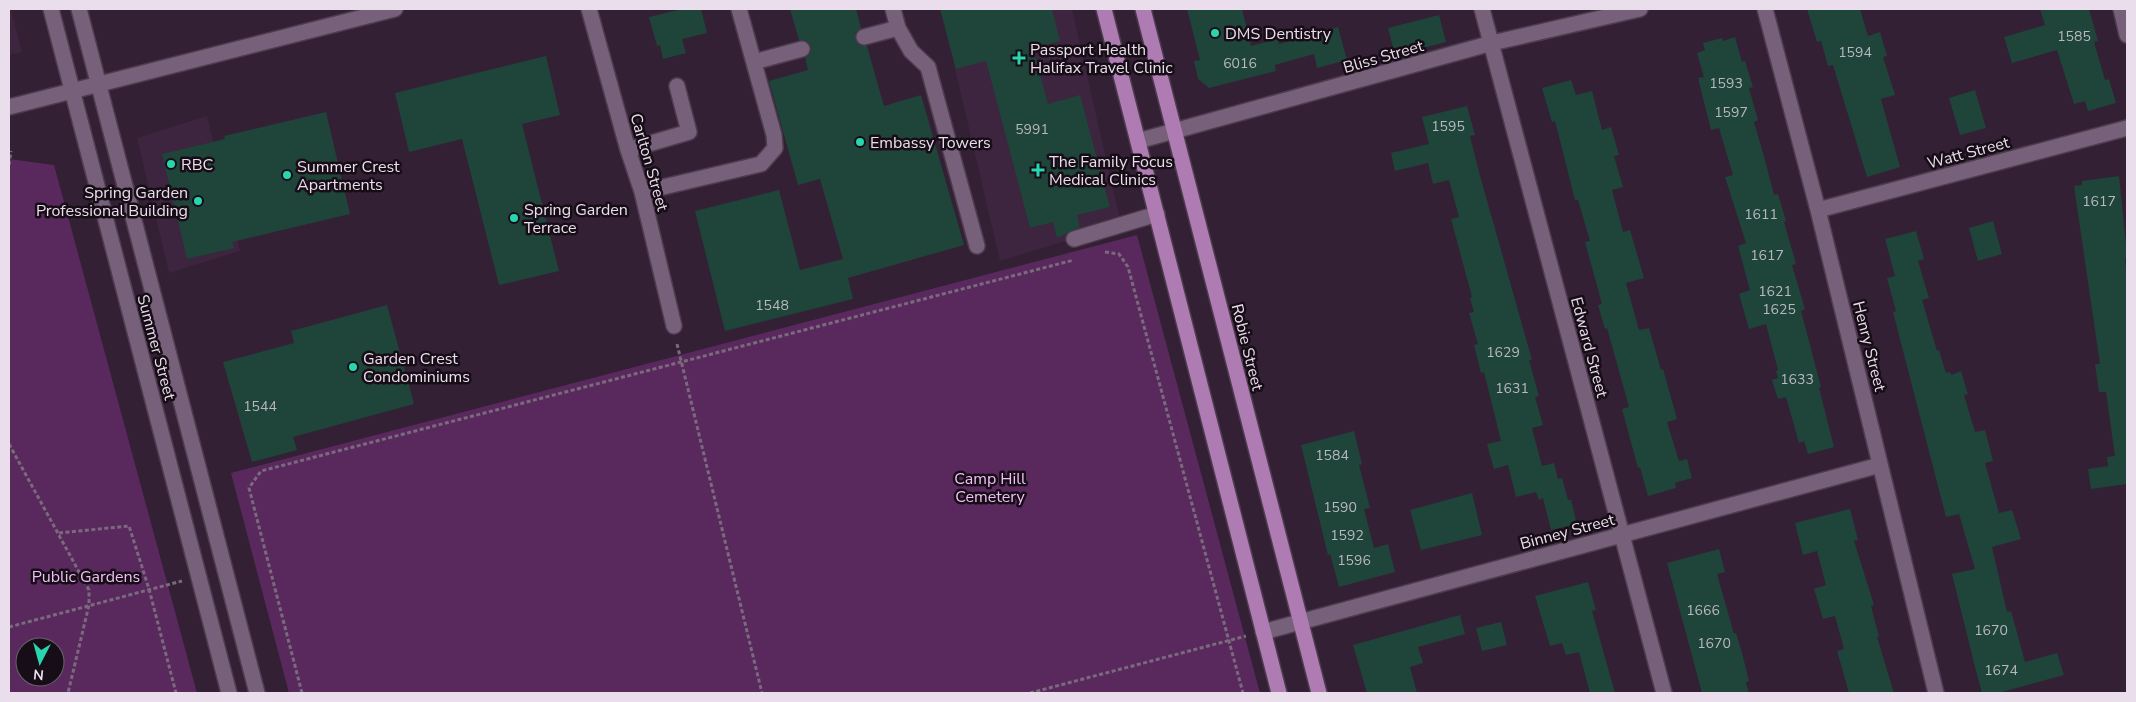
<svg xmlns="http://www.w3.org/2000/svg" width="2136" height="702" viewBox="0 0 2136 702" font-family="'Nunito Sans',sans-serif">
<style>
.built{fill:#3d243f}
.green{fill:#59295e;fill-rule:evenodd}
.building{fill:#1f4439}
.lines{fill:none;stroke-linecap:round;stroke-linejoin:round}
.minor-casing{stroke:#4d3b4e;stroke-width:18}
.major-casing{stroke:#4d3b4e;stroke-width:18}
.path{stroke:#7a6a7c;stroke-width:3;stroke-dasharray:4 2.5;stroke-linecap:butt}
.minor{stroke:#776079;stroke-width:15}
.major{stroke:#ae7bb2;stroke-width:15}
.poi-dot{fill:#28d5ad;stroke:#160d17;stroke-width:2}
.labels{text-anchor:middle;stroke-width:5;stroke-linejoin:round;paint-order:stroke}
.number-label{font-size:14px;fill:#b8b8bf}
.poi-label{font-size:16px;fill:#ebdeec;stroke:#160d17;text-anchor:start}
.street-label{font-size:16px;fill:#ebdeec;stroke:#160d17}
.park-label{font-size:16px;fill:#f1bff5;stroke:#160d17}
</style>
<rect width="100%" height="100%" fill="#332035"/>
<path class="built" d="M9 9H11L22 52 9 55Z
M941 9H1072L1121 224 1000 261Z
M207 116 240 251 169 273 137 138Z"/>
<path class="green" d="M9 159 54 165 197 693H9ZM25 647H55V677H25Z
M1137 235 1260 693H289L231 473Z"/>
<path class="building" d="M682 9H701L707 33 682 39 686 53 663 59 660 45 657 46 649 17Z
M790 9H856L861 28 855 34V40L861 46H867L884 106 921 95 964 245 848 278 853 299 725 331 695 211 779 190 800 270 843 259 820 179 798 185 769 81 808 70 805 58 811 52V46L805 40H799Z
M940 9H1052L1060 41 1033 48 1048 104 1080 95 1110 207 1077 215 1080 227 1057 238 1053 222 1030 228 986 61 956 69Z
M1187 9H1242L1251 46 1278 39 1279 44 1338 27 1347 60 1317 68 1314 54 1275 65 1276 71 1209 88 1198 79 1194 61 1200 60Z
M1807 9H1860L1868 36 1880 32 1887 56 1883 57 1895 95 1881 99 1900 167 1867 177 1833 65 1828 66 1821 41 1817 42Z
M2040 9H2089L2098 41 2094 42 2105 80 2109 79 2116 103 2088 111 2085 101 2074 104 2057 50 2012 63 2004 37 2045 25Z
M1439 15 1446 42 1395 55 1388 28Z
M1735 37 1742 62 1745 61 1753 87 1749 88 1758 120 1754 122 1765 160 1774 195 1778 194 1786 221 1784 222 1796 264 1792 265 1805 309 1801 311 1821 387 1819 388 1834 447 1808 454 1804 441 1799 443 1786 397 1778 399 1772 380 1778 378 1776 371 1778 370 1766 324 1749 329 1739 294 1750 290 1738 246 1746 243 1725 177 1733 175 1719 128 1711 130 1698 78 1704 77 1697 53 1705 50 1703 43 1722 38 1723 41Z
M546 56 560 115 522 124 559 271 499 285 462 139 409 152 395 93Z
M1571 80 1576 95 1592 91 1602 130 1611 127 1619 155 1614 156 1623 187 1612 190 1623 232 1630 230 1644 278 1626 283 1639 330 1649 328 1661 370 1663 369 1677 419 1667 422 1679 461 1687 459 1692 478 1675 483 1676 488 1648 496 1640 467 1638 468 1622 409 1629 407 1607 328 1605 329 1598 305 1602 304 1585 242 1590 241 1578 200H1575L1555 121 1552 122 1542 88Z
M1975 90 1986 128 1960 135 1949 98Z
M1467 106 1475 135 1470 136 1479 172 1532 360H1529L1539 396 1535 397 1543 425 1532 428 1542 466 1554 463 1558 479 1562 478 1568 500H1571L1577 524 1551 530 1543 498 1539 500 1536 492 1516 497 1508 465 1494 469 1487 444 1501 441 1484 372 1481 373 1474 345 1478 344 1469 313 1474 312 1470 298 1472 297 1451 219 1459 217 1449 180 1433 184 1428 163 1395 171 1391 153 1429 144 1422 117Z
M326 112 350 214 232 242 234 248 187 259 162 154 225 139 224 136Z
M2119 176 2127 254V259H2125L2127 279V484L2091 489 2088 469 2108 466 2107 457 2115 456 2106 392H2099L2095 364H2100L2074 186 2082 185V181Z
M1993 221 2002 254 1978 261 1969 228Z
M1916 231 1924 259 1918 261 1929 298 1922 300 1937 351 1939 350 1946 373 1950 372 1951 375 1961 371 1968 394 1964 395 1975 432 1985 430 1993 461 1985 463 1999 513 2012 510 2021 539 1992 547 2007 612 2011 611 2025 662 2057 653 2064 675 1998 693H1982L1976 671 1952 574 1975 569 1959 514 1946 517 1893 312 1896 311 1887 278 1895 276 1885 239Z
M387 305 414 404 293 437 297 450 252 462 223 362 294 343 291 331Z
M1354 431 1362 464 1359 465 1370 508 1364 509 1374 548 1388 544 1395 572 1339 587 1330 554 1328 555 1301 445Z
M1472 493 1482 535 1421 550 1410 510Z
M1850 509 1858 540 1854 541 1874 605 1871 606 1879 637H1877L1894 693H1849L1837 651 1844 649 1835 616 1823 619 1814 589 1826 585 1817 551 1803 555 1795 523Z
M1719 549 1725 572 1717 574 1734 634 1736 633 1742 653 1749 681 1746 682 1749 693H1702L1667 563Z
M1588 582 1596 610 1592 611 1615 693H1590L1579 652 1566 655 1562 643 1550 646 1535 596Z
M1460 615 1465 634 1418 647 1423 663 1410 667 1417 693H1367L1353 645Z
M1501 622 1507 645 1482 651 1476 628Z"/>
<g class="lines">
<g class="minor-casing">
<path id="minor" d="M51 9 229 693
M79 9 257 693
M589 9 628 150 642 192 674 326
M893 9 898 28
M1482 9 1664 693
M1765 9 1818 210 1936 693
M2121 9 2127 35
M864 37 898 28 911 51 928 67 977 246
M754 62 802 49
M9 107 395 9
M1138 141 1492 43 1640 9
M628 150 689 132 677 86
M642 192 761 164 775 148 774 135 739 9
M1818 210 2127 128
M1074 239 1157 214
M1263 632 1880 465"/>
</g>
<g class="major-casing">
<path id="major" d="M1104 9 1279 693
M1143 9 1319 693"/>
</g>
<path class="path" d="M9 165 11 151
M1105 252 1119 254 1128 267 1243 693
M677 344 762 693
M9 444 89 590V605L68 693
M59 533 129 526 149 589 176 693
M9 627 182 581
M302 693 249 488 261 471 1074 260
M1030 693 1246 636"/>
<use href="#minor" class="minor"/>
<use href="#major" class="major"/>
</g>
<g class="poi-dot">
<circle cx="1215" cy="33" r="5"/>
<path d="M1016.5 50.5h5v5h5v5h-5v5h-5v-5h-5v-5h5z"/>
<circle cx="860" cy="142" r="5"/>
<circle cx="171" cy="164" r="5"/>
<path d="M1035.5 162.5h5v5h5v5h-5v5h-5v-5h-5v-5h5z"/>
<circle cx="287" cy="175" r="5"/>
<circle cx="198" cy="201" r="5"/>
<circle cx="514" cy="218" r="5"/>
<circle cx="353" cy="367" r="5"/>
</g>
<g class="labels">
<g class="number-label">
<text x="2074" y="41">1585</text>
<text x="1855" y="57">1594</text>
<text x="1240" y="68">6016</text>
<text x="1726" y="88">1593</text>
<text x="1731" y="117">1597</text>
<text x="1448" y="131">1595</text>
<text x="1032" y="134">5991</text>
<text x="2099" y="206">1617</text>
<text x="1761" y="219">1611</text>
<text x="1767" y="260">1617</text>
<text x="1775" y="296">1621</text>
<text x="772" y="310">1548</text>
<text x="1779" y="314">1625</text>
<text x="1503" y="357">1629</text>
<text x="1797" y="384">1633</text>
<text x="1512" y="393">1631</text>
<text x="260" y="411">1544</text>
<text x="1332" y="460">1584</text>
<text x="1340" y="512">1590</text>
<text x="1347" y="540">1592</text>
<text x="1354" y="565">1596</text>
<text x="1703" y="615">1666</text>
<text x="1991" y="635">1670</text>
<text x="1714" y="648">1670</text>
<text x="2001" y="675">1674</text>
</g>
<g class="poi-label">
<text x="1225" y="39">DMS Dentistry</text>
<text x="1030" y="55">Passport Health<tspan x="1030" dy="18">Halifax Travel Clinic</tspan></text>
<text x="870" y="148">Embassy Towers</text>
<text x="1049" y="167">The Family Focus<tspan x="1049" dy="18">Medical Clinics</tspan></text>
<text x="181" y="170">RBC</text>
<text x="297" y="172">Summer Crest<tspan x="297" dy="18">Apartments</tspan></text>
<text x="188" y="198" text-anchor="end">Spring Garden<tspan x="188" dy="18">Professional Building</tspan></text>
<text x="524" y="215">Spring Garden<tspan x="524" dy="18">Terrace</tspan></text>
<text x="363" y="364">Garden Crest<tspan x="363" dy="18">Condominiums</tspan></text>
</g>
<g class="street-label">
<text transform="translate(1383 56) rotate(-16)" y="6">Bliss Street</text>
<text transform="translate(1968 152) rotate(-15)" y="6">Watt Street</text>
<text transform="translate(650 162) rotate(74)" y="6">Carlton Street</text>
<text transform="translate(1870 346) rotate(76)" y="6">Henry Street</text>
<text transform="translate(157 347) rotate(75)" y="6">Summer Street</text>
<text transform="translate(1248 347) rotate(76)" y="6">Robie Street</text>
<text transform="translate(1590 347) rotate(75)" y="6">Edward Street</text>
<text transform="translate(1567 531) rotate(-15)" y="6">Binney Street</text>
</g>
<g class="park-label">
<text x="990" y="484">Camp Hill<tspan x="990" dy="18">Cemetery</tspan></text>
<text x="86" y="582">Public Gardens</text>
</g>
</g>
<rect width="2136" height="702" fill="none" stroke="#ebdeec" stroke-width="20"/>
<g transform="translate(40 662) rotate(186)"><circle r="24" fill="#160d17" stroke="#6b616c"/>
<path d="M0-4L9 19L0 12L-9 19Z" fill="#28d5ad"/>
<text y="-8" font-size="14" font-weight="bold" text-anchor="middle" fill="#ebdeec">N</text>
</g>
</svg>
